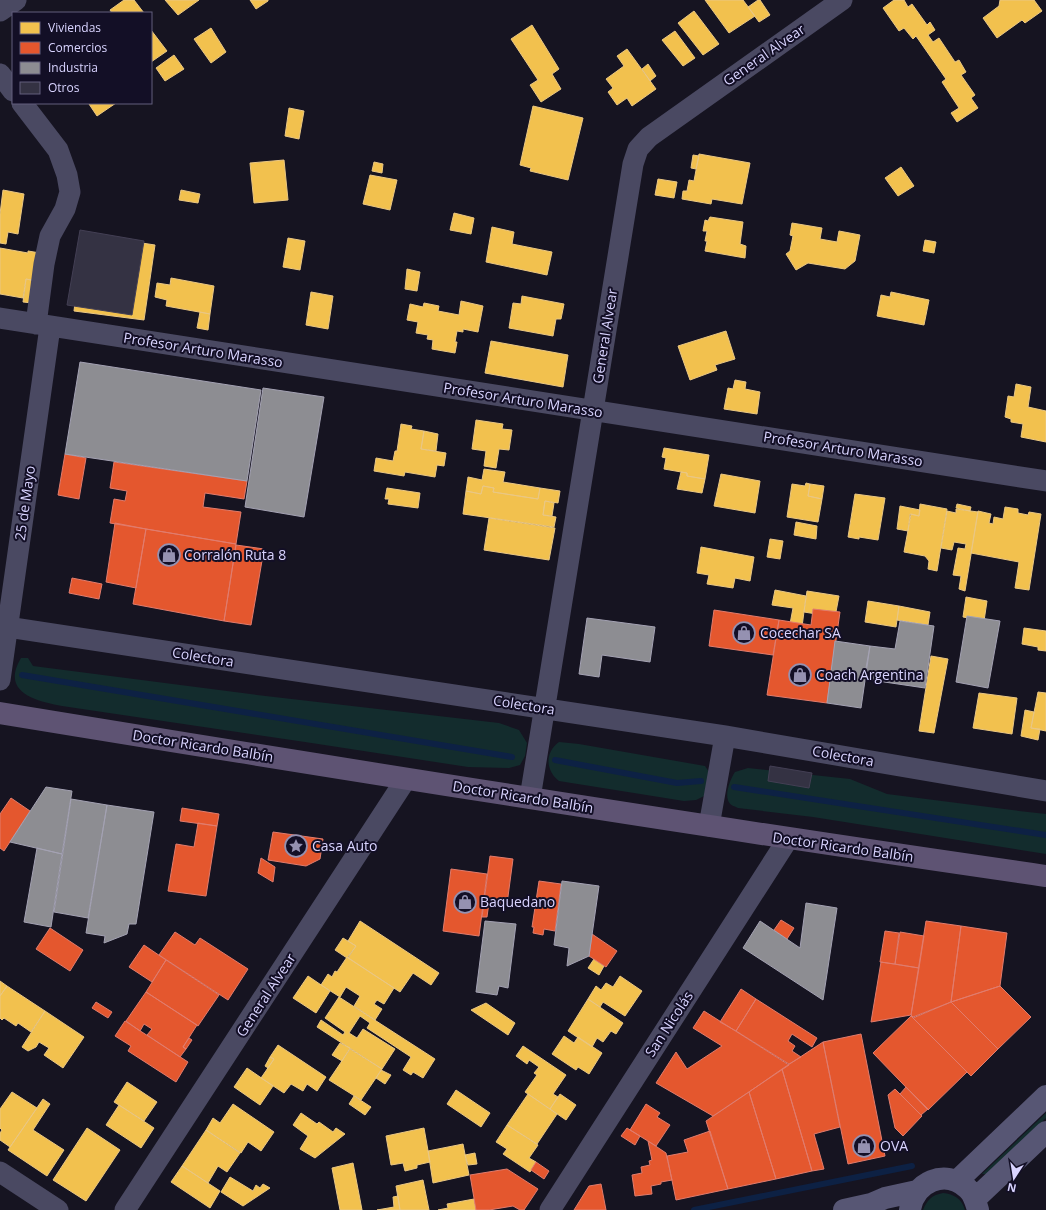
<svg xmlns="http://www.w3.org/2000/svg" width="1046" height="1210" viewBox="0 0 1046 1210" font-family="'Open Sans',sans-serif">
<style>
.green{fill:#132c2d}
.homes{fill:#f2c14e;stroke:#eac783}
.shops{fill:#e4572e;stroke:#e17c6d}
.industry{fill:#8d8d92;stroke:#a4a2b3}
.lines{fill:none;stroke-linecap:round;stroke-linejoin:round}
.stream{stroke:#0d2144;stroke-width:6}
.building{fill:#343243;stroke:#433f54}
.minor{stroke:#4a4962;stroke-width:21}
.secondary{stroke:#575674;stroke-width:22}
.primary{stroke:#5e5373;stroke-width:22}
.labels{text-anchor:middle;stroke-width:4;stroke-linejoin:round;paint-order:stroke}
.street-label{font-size:14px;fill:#d9d4ff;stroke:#130f26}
.poi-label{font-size:14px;fill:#d9d4ff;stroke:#130f26;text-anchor:start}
</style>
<rect width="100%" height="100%" fill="#161421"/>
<path class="green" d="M21 658H28L33 666 257 695 499 723 519 730 527 743 525 756 520 765 509 768 468 767 305 742 62 706C37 701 0 693 21 658Z
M559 742 579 744 705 766 709 772 704 796 696 800 684 801 559 781C546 771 544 753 559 742Z
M748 768 850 779 887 794 1019 811 1046 814V854L813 817 738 808C734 806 729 805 728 800 725 792 731 778 735 772Z
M1046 1113V1118L986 1174H982L984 1172Z
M943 1193C954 1194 962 1199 965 1210H923C927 1200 932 1195 943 1193Z"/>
<path class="homes" d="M124 0H134L144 13H112L110 10Z
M165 0H199L178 15Z
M250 0H268V1L256 9Z
M705 0H743L755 16 729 33Z
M758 0H760L770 15 759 22 748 7Z
M894 0H904L908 7 912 4 927 25 930 22 935 30 928 35 933 42 939 38 955 62 959 60 966 72 961 75 975 95 971 98 978 108 957 122 951 113 959 108 942 82 946 79 916 36 913 39 904 28 899 31 883 8Z
M1000 0H1034L1042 11 1025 23 1022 20 997 38 983 18 999 6Z
M694 11 719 44 703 55 678 23Z
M532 25 559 69 552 74 561 89 541 102 530 85 538 80 511 39Z
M211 28 226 52 211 63 194 39Z
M151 30 167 51 151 62Z
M675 31 695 58 683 66 662 40Z
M627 49 656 89 632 106 627 98 617 105 608 92 613 88 606 79 624 66 617 56Z
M174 55 184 69 165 81 156 68Z
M648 64 656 76 650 81 642 69Z
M90 103H116L97 116 89 104Z
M533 106 583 118 568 180 530 171 531 168 520 165Z
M289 108 304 111 299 139 285 136Z
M699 154 750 163 742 204 712 199 711 204 682 199 683 191H687L689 180 694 181Z
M693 155 699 156 696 169 691 168Z
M284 160 288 200 254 203 250 163Z
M374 162 383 164 382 173 372 171Z
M901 167 914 186 898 196 885 178Z
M370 175 397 180 390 210 363 204Z
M658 179 677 182 674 198 655 195Z
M3 190 24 194 18 234 8 232 6 244 0 243V214Z
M181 190 200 194 198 203 179 200Z
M454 213 474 218 471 234 450 230Z
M710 217 743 222 740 244 746 246 745 258 705 251 707 241H705L707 231H703L705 220 708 221Z
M792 223 822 228 820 239 837 242 839 231 860 235 855 261 845 269 808 263 796 270 786 254 790 251 793 236 790 235Z
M492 227 514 232 512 244 552 252 547 275 486 262Z
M83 234 155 245 144 320 74 311Z
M288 238 305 241 300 270 283 267Z
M925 240 936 242 934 253 923 251Z
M0 248 28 253V251L40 253 36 281 26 279 23 298 0 294Z
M407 269 420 272 417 291 405 289Z
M171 278 214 286 210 314 166 306 167 300 155 297 157 283 170 285Z
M26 279 36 281 32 303 23 302Z
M311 292 333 296 328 329 306 325Z
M891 292 929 300 924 325 877 316 881 295 890 297Z
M522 296 564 304 561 319H556L553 336 509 328 513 303 521 304Z
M461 301 483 306 478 332 463 329V332L457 331 455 342H457L455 353 432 349 433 340 427 339 428 335 416 333 418 322 407 320 410 304 423 307 424 303 439 306 438 311 459 315Z
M200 312 210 314 208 330 197 328Z
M726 331 735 359 715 365 717 370 690 380 678 346Z
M491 341 568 355 563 387 485 373Z
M735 380 746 382 745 389 760 392 757 414 724 409 728 388 733 389Z
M1016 384 1031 387 1028 407 1046 411V442L1021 437 1023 424 1011 422V419L1005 417 1008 396 1014 397Z
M476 420 503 424 502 429 512 430 509 450 499 449 496 468 484 466 486 451 472 449Z
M401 424 412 426 411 429 424 431 421 449 446 453 444 466 437 465 435 477 405 472 404 476 374 471 376 458 393 461 395 451H397Z
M424 431 438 434 436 451 421 449Z
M664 448 709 455 705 479 687 476V473L664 469 666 458 662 457Z
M484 469 505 472 503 482 540 488 538 499 493 492 494 488 483 486 481 494 466 491 468 477 482 480Z
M681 472 687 473V476L705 479 702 493 677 489Z
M721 474 760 481 755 513 714 506Z
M806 483 810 484 808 496 822 499 818 522 787 517 792 484 805 486Z
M810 484 824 486 822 499 808 496Z
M483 486 494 488 493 492 538 499 540 488 560 491 558 503 545 501 543 515 556 517 554 527 463 514 466 491 481 494Z
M387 488 420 493 418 508 388 504 389 499H385Z
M855 494 885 498 878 540 859 537V539L848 537Z
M545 501 554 503 552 516 543 515Z
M920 504 947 509 937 571 928 569 929 561 925 556 904 552 911 514 919 516Z
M957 504 971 507 970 511 956 508Z
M900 506 920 510 919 516 910 514 908 531 897 529Z
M1005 507 1018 509V513L1028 515 1029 512 1041 514 1029 590 1015 588 1019 562 971 553 978 511 991 514 989 523 993 524 994 517 1003 519Z
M956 509 978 512 965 591 959 589 961 576 953 575 958 548 965 549 966 544 954 542 952 550 941 548 947 511 956 513Z
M489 518 555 528 549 560 484 550Z
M796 522 817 526 816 539 794 535Z
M770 539 783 541 780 559 767 557Z
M701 547 754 557 750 581 735 578 733 588 707 584 709 575 697 573Z
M775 590 806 596 802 627 790 624 793 608 772 605Z
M807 591 839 596 835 617 804 612Z
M966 597 987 601 984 621 963 617Z
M868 601 899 606 896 627 865 622Z
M899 606 930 612 928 625 897 620Z
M1024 628 1046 631V651L1038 650V647L1022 644Z
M931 656 948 659 934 733 919 731Z
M1038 692 1046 693V731L1031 728Z
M979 693 1017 698 1012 734 973 728Z
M1025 710 1034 712 1031 728 1040 729 1038 740 1021 736Z
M360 921 439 973 431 985 413 973 400 992 348 958 356 946 348 941Z
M343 938 356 946 347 958 335 950Z
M347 957 394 988 384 1004 377 1000 374 1004 382 1009 375 1020 354 1006 360 996 346 987 340 997 321 985 328 974 332 977 335 971 337 972Z
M594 959 604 966 599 975 588 968Z
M308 976 330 991 316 1013 293 998Z
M620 976 642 991 625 1016 603 1002 600 1007 588 999 596 986 601 990 606 983 613 987Z
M0 981 7 986 0 996Z
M7 986 45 1011 31 1032 18 1023 16 1026 4 1018 2 1020 0 1018V996Z
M339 997 435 1059 423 1078 413 1072 411 1075 403 1070 411 1057 367 1028 370 1023 360 1016 349 1033 357 1038 363 1029 395 1049 382 1069 317 1027 321 1020 343 1035 345 1032 325 1018Z
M588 999 623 1023 616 1034 611 1031 603 1042 597 1038 592 1047 568 1031Z
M486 1003 515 1023 508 1035 471 1010Z
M45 1011 84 1037 63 1068 44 1055 49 1048 39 1042 36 1047 28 1051 22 1047Z
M564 1036 574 1043 578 1037 602 1053 589 1074 578 1067 576 1070 552 1054Z
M340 1043 350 1048 342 1061 332 1055Z
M278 1045 326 1077 317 1091 307 1084 303 1091 291 1084 284 1093 261 1078 274 1059 270 1057Z
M523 1046 566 1075 553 1094 558 1097 550 1109 525 1092 537 1075 534 1073 539 1067 529 1060 527 1064 516 1056Z
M350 1049 382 1069 361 1100 329 1080Z
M270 1057 274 1059 268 1068 265 1066Z
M247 1068 273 1086 260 1105 234 1087Z
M381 1070 391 1075 385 1084 376 1078Z
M127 1082 157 1102 144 1121 114 1102Z
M456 1090 490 1113 481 1127 447 1104Z
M12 1092 37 1108 10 1147 0 1140V1133L2 1130 0 1128V1109Z
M528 1094 557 1114 537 1144 507 1125Z
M560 1094 576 1105 566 1120 550 1109Z
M354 1096 371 1107 365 1115 349 1104Z
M43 1099 50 1104 33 1130 64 1150 47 1176 8 1150Z
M233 1104 274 1132 261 1151 248 1142 241 1153 206 1130 213 1118 220 1123Z
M119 1105 154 1128 141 1148 106 1125Z
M301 1113 317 1124 319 1122 333 1132 336 1128 345 1134 315 1158 300 1149 308 1136 293 1125Z
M507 1125 538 1145 529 1158 536 1162 530 1172 503 1154 507 1149 496 1142Z
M87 1128 120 1150 86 1201 53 1180Z
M424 1128 430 1162 417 1165V1168L405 1171 403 1163 391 1165 386 1136Z
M206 1130 240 1153 227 1172 218 1166 208 1183 182 1166Z
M463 1144 469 1175 433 1183 428 1151Z
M475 1153 477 1164 468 1165 465 1155Z
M353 1163 362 1210H340L332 1168Z
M182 1166 220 1191 210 1208 171 1182Z
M230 1177 253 1191 256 1185 260 1188 263 1184 270 1188 243 1206 221 1192Z
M423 1180 429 1210H400L396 1186Z
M398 1196 400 1210H377L394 1207 393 1197Z
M474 1199 476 1210H438L448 1208 447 1204Z"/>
<path class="shops" d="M65 454 86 458 79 499 58 495Z
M114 462 247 481 244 499 205 493 203 507 241 512 236 544 110 523 114 499 125 501 127 491 110 488Z
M115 523 146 529 136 588 106 582Z
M146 529 236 544 224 621 133 604Z
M236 545 264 549 251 625 224 621Z
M72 578 102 584 99 599 69 593Z
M813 609 840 612 827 703 767 695 779 620 811 625Z
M714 610 779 620 773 655 709 646Z
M11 798 30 811 4 851 0 848V814Z
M182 808 219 814 217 826 180 821Z
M198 823 217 826 206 896 168 891 176 844 194 847Z
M273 832 323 839 320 859 306 866 268 860Z
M490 856 513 859 507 904 489 902 487 917H482Z
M261 858 275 867 273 882 258 873Z
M451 869 487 874 479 936 443 931Z
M539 881 561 884 555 931 544 929 543 935 533 933 534 927H532Z
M781 920 794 928 787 939 774 930Z
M926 921 961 926 951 1002 913 1017 911 1015Z
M961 926 1007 933 1000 986 951 1002Z
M50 928 83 950 70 971 36 949Z
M885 931 899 933 895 964 880 962Z
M175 932 195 945 200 938 248 969 228 1000 159 955Z
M900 932 924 936 919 968 895 964Z
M592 934 617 951 606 967 589 956Z
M144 945 166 960 152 982 129 967Z
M166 960 219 995 198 1026 146 992Z
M881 962 919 968 911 1015 871 1022Z
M1000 986 1031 1017 998 1049 951 1002Z
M741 989 756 999 736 1031 720 1022Z
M146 992 197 1025 183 1047 186 1049 180 1057 147 1035 152 1029 144 1024 140 1031 126 1021Z
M756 999 817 1038 812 1047 792 1034 788 1041 795 1046 792 1051 801 1057 789 1064 736 1031Z
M96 1002 112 1012 108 1018 92 1008Z
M951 1002 998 1049 971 1076 913 1018Z
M704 1011 789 1065 713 1116 656 1083 676 1052 687 1069 722 1046 693 1028Z
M911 1016 967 1072 928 1110 873 1053Z
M125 1021 188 1062 176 1082 128 1051 131 1046 115 1036Z
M861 1034 885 1156 848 1164 823 1042Z
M189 1038 192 1040 186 1049 183 1047Z
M823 1042 840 1127 814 1134 824 1169 812 1171 782 1069Z
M782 1069 812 1171 776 1179 749 1092Z
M906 1087 928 1109 921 1115 900 1094Z
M895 1089 922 1116 903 1136 895 1128 888 1095Z
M749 1092 776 1179 728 1189 706 1121Z
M646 1104 660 1113 657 1117 670 1125 656 1146 630 1130Z
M627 1128 640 1136 635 1145 621 1136Z
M710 1131 728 1189 676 1200 667 1156 688 1152 684 1140Z
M648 1141 666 1153 672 1180 661 1182V1184L651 1186 652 1194 635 1196 632 1175 642 1173 641 1167 650 1165 649 1161 652 1160Z
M536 1162 549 1171 544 1179 531 1170Z
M507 1169 538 1189 524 1210H520L513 1206 489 1210H476L470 1175Z
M601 1184 606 1210H574L589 1186Z"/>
<path class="industry" d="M80 362 261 390 247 481 65 454Z
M263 388 324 397 304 517 245 507Z
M967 616 1000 621 988 688 956 682Z
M587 618 655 627 650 662 602 655 599 677 579 674Z
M900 621 934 626 925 688 864 679 870 646 895 649Z
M835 641 870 646 861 708 827 703Z
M46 787 72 791 62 854 10 842Z
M71 799 107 805 88 918 54 912Z
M107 805 154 812 136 924H129L127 934 104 943 105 936 86 933Z
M37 848 62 854 51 927 24 922Z
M562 881 599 886 589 956 567 966 569 948 554 945Z
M806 903 837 908 823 1000 743 948 760 921 800 948Z
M485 921 516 924 508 988 499 986 497 995 476 992Z"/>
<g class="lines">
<path class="stream" d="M22 675 512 757
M555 760 677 783 701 781
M734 787 1046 835
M694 1210 912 1166"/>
</g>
<path class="building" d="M80 230 144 241 132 315 67 305Z
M770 766 812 773 809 788 768 781Z"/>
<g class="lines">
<path class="minor" d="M0 11 16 0
M0 74 13 91
M22 103 58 150 67 175 70 192 65 209 50 236 44 264 36 324
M0 318 1046 481
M0 626 725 736 1046 791
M0 680 50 327
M530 798 633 164 638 149 649 137 842 0
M709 826 725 736
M0 1172 58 1210
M125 1210 406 779
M550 1210 788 839"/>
<path class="secondary" d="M957 1181 1046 1096
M975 1199 1046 1132
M844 1210 871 1204 885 1198 917 1191
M910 1210C914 1182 945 1168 967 1188 973 1193 976 1202 978 1210"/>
<path class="primary" d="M0 713C348 770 697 826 1046 876"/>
</g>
<defs>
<g id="shop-ring" transform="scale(1.15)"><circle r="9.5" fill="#130f26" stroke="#9591b1" stroke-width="1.5"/><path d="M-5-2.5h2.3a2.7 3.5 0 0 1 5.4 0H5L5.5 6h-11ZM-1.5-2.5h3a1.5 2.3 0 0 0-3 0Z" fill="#9591b1"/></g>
<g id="sight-ring" transform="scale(1.15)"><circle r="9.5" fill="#130f26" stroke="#9591b1" stroke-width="1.5"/><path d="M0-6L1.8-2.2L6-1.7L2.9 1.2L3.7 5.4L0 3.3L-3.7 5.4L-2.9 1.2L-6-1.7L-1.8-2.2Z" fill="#9591b1"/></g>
</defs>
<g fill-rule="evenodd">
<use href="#shop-ring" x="169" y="555"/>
<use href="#shop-ring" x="744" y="633"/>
<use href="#shop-ring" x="800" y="675"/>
<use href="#sight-ring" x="296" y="846"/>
<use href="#shop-ring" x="465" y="902"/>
<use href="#shop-ring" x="864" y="1146"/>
</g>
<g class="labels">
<g class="street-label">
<text transform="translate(764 55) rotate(-35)" y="5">General Alvear</text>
<text transform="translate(605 336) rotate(-81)" y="5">General Alvear</text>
<text transform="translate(203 350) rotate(9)" y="5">Profesor Arturo Marasso</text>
<text transform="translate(523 400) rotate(9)" y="5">Profesor Arturo Marasso</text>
<text transform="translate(843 449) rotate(9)" y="5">Profesor Arturo Marasso</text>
<text transform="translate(25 503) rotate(-82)" y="5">25 de Mayo</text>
<text transform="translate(203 657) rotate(9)" y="5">Colectora</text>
<text transform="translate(524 705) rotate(9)" y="5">Colectora</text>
<text transform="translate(203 746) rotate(9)" y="5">Doctor Ricardo Balbín</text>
<text transform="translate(843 756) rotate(10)" y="5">Colectora</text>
<text transform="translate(523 797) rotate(9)" y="5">Doctor Ricardo Balbín</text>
<text transform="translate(843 847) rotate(8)" y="5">Doctor Ricardo Balbín</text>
<text transform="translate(266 995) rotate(-57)" y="5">General Alvear</text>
<text transform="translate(669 1024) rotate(-57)" y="5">San Nicolás</text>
</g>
<g class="poi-label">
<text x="184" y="560">Corralón Ruta 8</text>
<text x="760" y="638">Cocechar SA</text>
<text x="816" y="680">Coach Argentina</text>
<text x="312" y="851">Casa Auto</text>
<text x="480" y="907">Baquedano</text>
<text x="880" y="1151">OVA</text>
</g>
</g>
<rect x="12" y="12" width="140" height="92" fill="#130f26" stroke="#625e7d"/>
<rect x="20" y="22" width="20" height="12" fill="#f2c14e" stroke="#625e7d"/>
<text x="48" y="32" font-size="12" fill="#d9d4ff">Viviendas</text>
<rect x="20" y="42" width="20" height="12" fill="#e4572e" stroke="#625e7d"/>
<text x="48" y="52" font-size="12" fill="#d9d4ff">Comercios</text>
<rect x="20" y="62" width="20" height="12" fill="#8d8d92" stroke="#625e7d"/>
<text x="48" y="72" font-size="12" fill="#d9d4ff">Industria</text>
<rect x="20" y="82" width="20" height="12" fill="#343243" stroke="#625e7d"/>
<text x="48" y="92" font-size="12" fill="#d9d4ff">Otros</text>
<g transform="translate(1014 1178) rotate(192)" stroke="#130f26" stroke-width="3" paint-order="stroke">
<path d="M0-3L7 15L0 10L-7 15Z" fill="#d9d4ff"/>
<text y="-6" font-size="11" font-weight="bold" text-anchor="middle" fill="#d9d4ff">N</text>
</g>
</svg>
